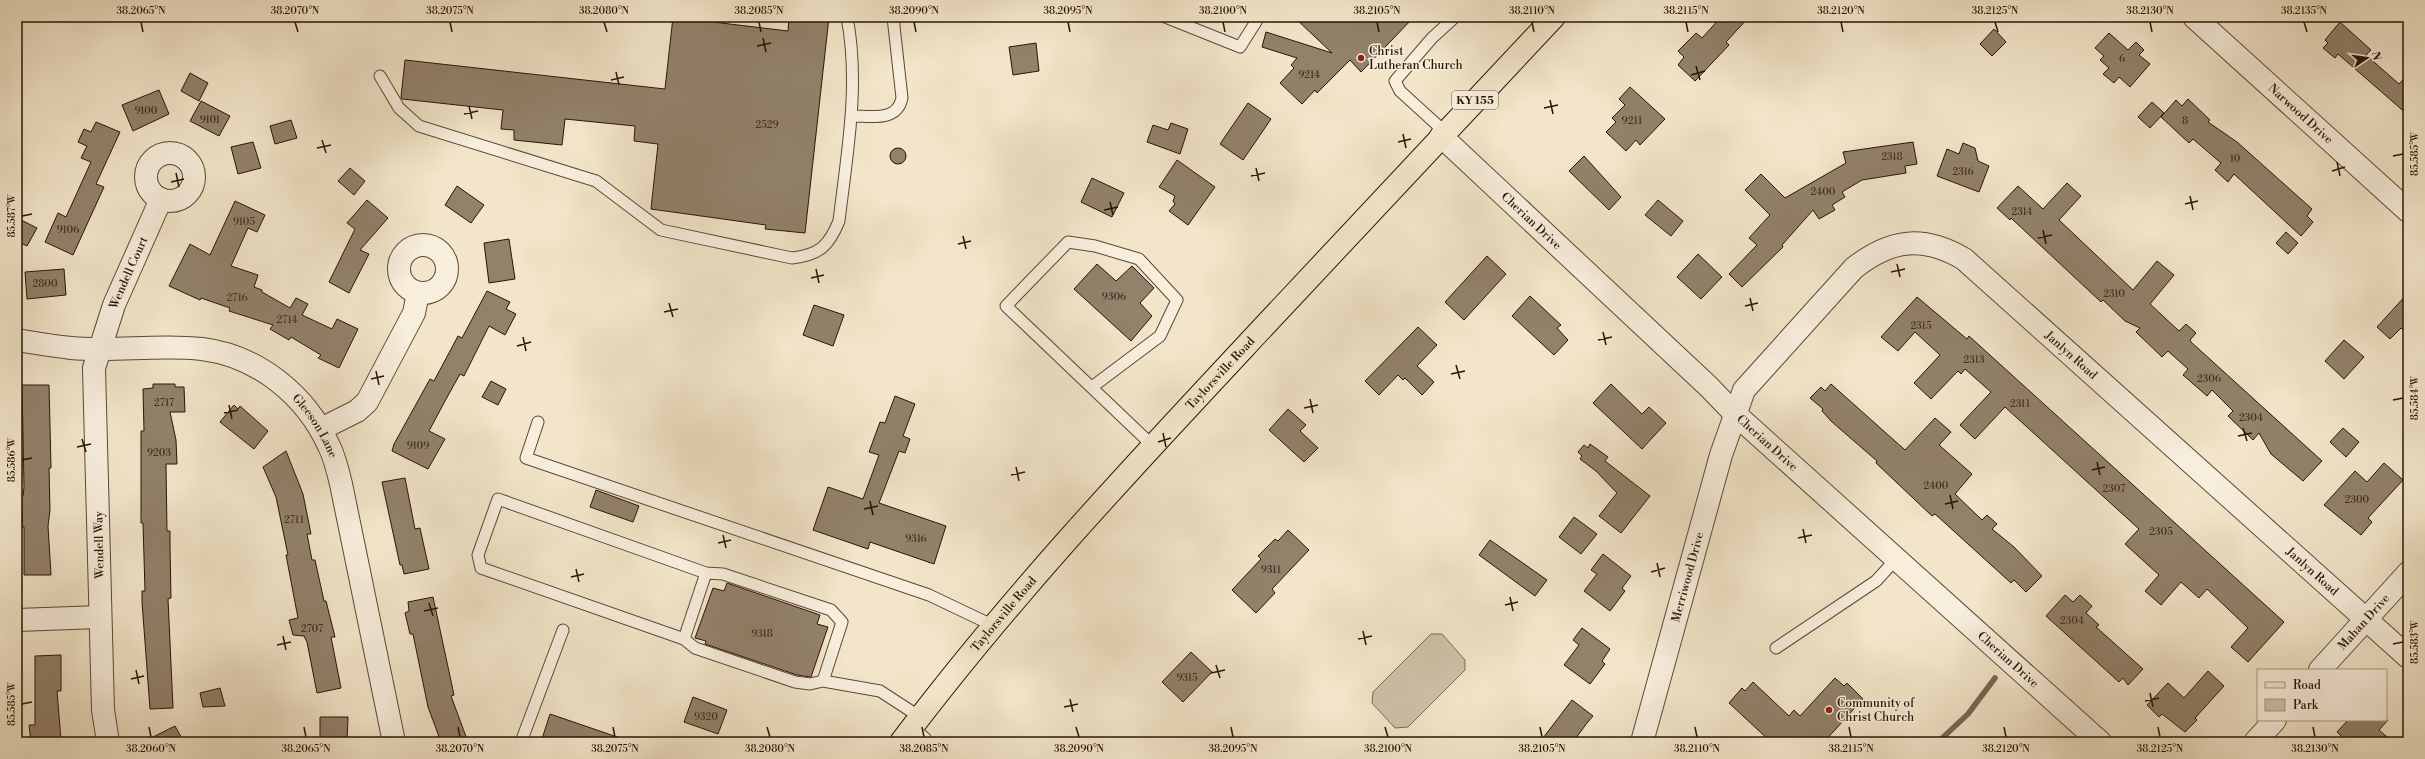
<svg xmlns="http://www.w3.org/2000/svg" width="2425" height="759" viewBox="0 0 2425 759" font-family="'Libre Bodoni',serif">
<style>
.green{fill:#d0c1a8;stroke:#7c6a56}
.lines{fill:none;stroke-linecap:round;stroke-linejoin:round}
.stream{stroke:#796752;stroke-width:5.5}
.building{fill:#92816b;stroke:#291405}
.service-casing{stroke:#5b4836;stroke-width:13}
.minor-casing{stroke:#5b4836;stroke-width:24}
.primary-casing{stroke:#291405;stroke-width:24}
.service{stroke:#f7eedc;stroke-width:11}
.minor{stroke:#f7eedc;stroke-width:22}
.primary{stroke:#f2e5c9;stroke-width:22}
.ticks{fill:none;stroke:#291405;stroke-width:1.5}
.poi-dot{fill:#8f2418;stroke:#f7eedc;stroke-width:1.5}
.labels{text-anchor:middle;stroke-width:3;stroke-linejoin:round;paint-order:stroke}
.number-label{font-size:10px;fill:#432f1e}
.shield{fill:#f7eedc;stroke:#675546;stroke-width:1}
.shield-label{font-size:11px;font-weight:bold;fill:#291405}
.poi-label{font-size:12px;fill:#291405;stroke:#f7eedc;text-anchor:start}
.street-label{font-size:12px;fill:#291405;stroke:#f7eedc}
.neatline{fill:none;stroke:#291405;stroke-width:1.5}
.ticks-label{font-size:10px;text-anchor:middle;fill:#291405}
</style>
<rect width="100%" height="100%" fill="#f2e5c9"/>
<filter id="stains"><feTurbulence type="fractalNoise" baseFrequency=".005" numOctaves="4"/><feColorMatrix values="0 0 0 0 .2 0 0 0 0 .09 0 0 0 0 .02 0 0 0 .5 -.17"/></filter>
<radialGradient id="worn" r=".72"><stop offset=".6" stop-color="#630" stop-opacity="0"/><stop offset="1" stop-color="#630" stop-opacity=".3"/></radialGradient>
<path class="green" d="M1431 634H1442L1465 660V670L1408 727 1395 728 1372 703 1373 692Z"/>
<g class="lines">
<path class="stream" d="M1938 742 1968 714 1995 678"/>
</g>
<path class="building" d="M673 17H714L713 22 788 31 789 17H829L805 233 765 229 766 225 651 209 658 144 634 141 635 126 565 119 562 145 514 140V130L501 129 503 110 402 99 401 97 405 60 665 89Z
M1294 17H1414L1361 72 1350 60 1317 93 1315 90 1302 104 1280 83 1294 68 1291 65 1297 58 1262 47 1266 32 1332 53Z
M1721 17H1749L1726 42 1729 45 1695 81 1678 65 1684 57 1678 51 1696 33 1702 38Z
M2340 22 2371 50 2366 55 2399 84 2408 74V115L2338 54 2335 58 2323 48 2328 43 2325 40Z
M1994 29 2006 42 1992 56 1980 44Z
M2109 33 2128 50 2136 42 2144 50 2139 55 2150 64 2130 87 2119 77 2114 83 2103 74 2109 68 2100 60 2104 56 2095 48Z
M1036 43 1039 71 1013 75 1009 47Z
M190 73 208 83 199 101 181 91Z
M1630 87 1665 119 1640 145 1636 140 1626 151 1606 132 1616 122 1612 118 1625 105 1619 99Z
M159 90 169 114 133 131 122 105Z
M2188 99 2210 120 2208 122 2237 142 2312 209 2307 216 2313 222 2301 236 2234 174 2228 182 2215 170 2221 163 2193 139 2189 143 2161 117 2176 100 2182 106Z
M201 101 230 116 219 136 190 121Z
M2152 102 2164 113 2150 128 2138 117Z
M1248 103 1271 119 1243 160 1220 144Z
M291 120 297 138 275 144 270 126Z
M96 122 120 132 96 184 104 187 73 255 45 242 58 213 66 217 91 162 81 158 87 146 78 142 84 129 91 132Z
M1171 123 1188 129 1180 154 1147 142 1153 125 1168 130Z
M253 142 261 168 238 174 231 147Z
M1913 142 1917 164 1905 166 1906 173 1862 180 1842 192 1845 197 1832 205 1835 210 1819 219 1813 210 1782 245 1783 247 1742 287 1729 274 1757 245 1749 238 1770 215 1745 190 1761 174 1785 198 1846 163 1843 152Z
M1963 143 1975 148 1978 161 1989 166 1979 192 1937 176 1947 149 1959 154Z
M890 156a8 8 0 1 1 16 0a8 8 0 1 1-16 0Z
M1584 156 1621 197 1609 210 1569 171Z
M1177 160 1215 187 1188 225 1169 211 1175 204 1173 201 1175 196 1159 187Z
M350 168 365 181 354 195 338 181Z
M1092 178 1124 193 1112 217 1081 202Z
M2067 183 2081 196 2059 220 2133 290 2157 261 2174 275 2150 304 2179 331 2186 324 2196 333 2190 340 2191 342 2322 461 2303 481 2271 454 2259 433 2253 440 2228 416 2233 411 2212 390 2207 396 2183 375 2188 369 2168 351 2162 357 2136 332 2140 328 2125 321 2103 300 2101 302 2011 218 2010 220 1997 208 2018 186 2043 209Z
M457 186 484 205 471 223 445 205Z
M367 200 388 218 360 250 369 254 349 293 329 282 355 229 347 223Z
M1658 200 1683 221 1671 236 1645 215Z
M235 201 265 215 257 232 248 228 231 266 258 275 254 287 262 290V292L290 308 296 298 308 304 302 315 332 329 337 319 358 329 339 368 318 358 321 355 291 337 289 340 270 329 273 325 229 311 230 308 201 298 200 300 169 286 190 244 210 255Z
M17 218 37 228 27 246 17 241Z
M2286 232 2298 243 2288 254 2276 243Z
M509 239 515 279 489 283 484 243Z
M1698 254 1722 277 1701 299 1677 277Z
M1487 256 1506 274 1464 320 1445 302Z
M1097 264 1116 281 1132 266 1154 288 1140 303 1152 316 1131 341 1074 289Z
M64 269 66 295 27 299 25 272Z
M487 291 510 302 506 309 516 314 505 335 489 326 464 376 460 374 445 401 429 431 445 439 428 469 392 451 394 444 430 379 434 381 458 336 462 338Z
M2408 293V334L2401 328 2390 339 2377 327Z
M1530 296 1561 325 1557 328 1568 340 1554 355 1512 316Z
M1917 297 1967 339 1969 336 2284 622 2248 662 2231 647 2248 628 2207 589 2199 598 2181 582 2161 605 2145 591 2159 575 2125 544 2139 529 2005 407 1975 439 1960 425 1991 392 1965 369 1961 374 1958 371 1931 399 1914 383 1940 355 1915 332 1898 351 1881 337Z
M814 305 844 315 833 346 803 335Z
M1418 327 1437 345 1417 366 1434 382 1422 395 1405 378 1403 380 1398 375 1379 395 1365 381Z
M2344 340 2364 357 2344 379 2325 361Z
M491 381 506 389 498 405 482 397Z
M153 384H175V387H184L185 412H170L176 440 177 464H166L167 531H170V546L171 598 168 599 173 708 150 709 142 602V591H145L143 523H141V431H144L143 389 153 388Z
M1611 384 1642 414 1649 407 1666 423 1642 449 1593 403Z
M1831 384 1905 450 1935 418 1951 432 1939 445 1972 474 1955 494 1982 520 1987 515 1997 524 1992 529 2014 547 2042 576 2026 592 2014 580 2011 583 1935 514 1932 516 1876 463 1877 461 1832 422 1822 411 1823 409 1810 398 1821 387 1825 391Z
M22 385H49L51 468H49L50 510 48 526 51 575H24V527H22V512H17V496H23L24 487Z
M895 396 915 404 903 436 910 439 905 453 899 451 879 503 946 526 934 564 870 542 868 549 813 530 828 487 863 499 879 455 869 452 880 422 885 423Z
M234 405 238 409 240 406 268 431 254 449 220 422Z
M1288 409 1306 425 1300 431 1318 448 1304 462 1269 430Z
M2343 428 2359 442 2346 457 2330 442Z
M1590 444 1608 457 1605 461 1650 496 1621 533 1599 516 1617 493 1596 471 1580 459 1582 456 1578 452 1584 445 1588 448Z
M286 451 303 494 311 534H307L312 560H315L324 601H326L335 637H331L341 688 317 693 307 642 304 636 293 635 289 620 298 618 286 555H288L276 497 263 467Z
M2384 463 2403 480 2368 518 2372 522 2361 535 2324 505 2355 471 2367 482Z
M405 478 415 529 420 528 429 569 404 574 402 565H400L382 482Z
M596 490 639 506 633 522 590 507Z
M1574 517 1597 534 1581 554 1559 537Z
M1288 530 1309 550 1272 589 1275 593 1256 613 1232 590 1261 559 1258 556 1275 539 1278 541Z
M1490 540 1547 580 1535 596 1479 555Z
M1603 554 1631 576 1622 588 1625 591 1610 611 1584 591 1597 574 1591 570Z
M727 583 820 615 817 624 828 627 811 677 797 675 705 644 706 641 695 638 713 588 724 591Z
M2065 595 2073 602 2080 595 2092 606 2086 613 2099 625 2096 627 2143 669 2128 685 2123 678 2119 682 2046 616Z
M433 597 454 695 451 696 468 742H441L428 707 413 634H410L405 613 409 611 408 602Z
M1582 628 1610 649 1602 661 1605 664 1590 684 1564 665 1579 645 1573 640Z
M1191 652 1212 672 1183 702 1162 682Z
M61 655V691H57L61 740 31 742 29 725H35V656Z
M2208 671 2224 686 2195 718 2197 720 2185 732 2162 714 2159 717 2147 705 2168 683 2184 698Z
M1835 678 1844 686 1847 683 1863 699 1824 742H1771L1729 703 1742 688 1745 691 1753 682 1789 716 1794 710 1800 716Z
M220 688 225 706 203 707 200 693Z
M693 697 727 710 718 734 684 722Z
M1572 700 1593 716 1587 723 1573 742H1540Z
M550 714 626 740V742H541Z
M320 717H348L347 742H320Z
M2348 720H2388L2379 730 2393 742H2348L2337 732Z
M175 726 184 742H143Z"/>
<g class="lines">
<g class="service-casing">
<path id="service" d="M1165 17 1240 47 1259 17
M380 76 399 108 419 126 596 181 661 230 792 258C819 255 829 246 839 221 847 153 860 85 847 17
M852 116C872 116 897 122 902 98L893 17
M1445 132 1400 91 1395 81 1432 38 1455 17
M1092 387 1160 336 1177 300 1139 259 1095 246 1068 242 1006 306 1153 446
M538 422 526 458 929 595 994 626
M684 639 706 573
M1776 648 1876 581 1897 558
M823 681 842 622 831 610 723 574 706 573 498 499 478 555 481 568 684 639 695 648 795 682 810 684 823 681 880 691 920 717
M521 742 563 630"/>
</g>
<g class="minor-casing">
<g id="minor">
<path id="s1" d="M2194 17 2408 211"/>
<path id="s2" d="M1441 136 1709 387 1734 413 2100 742"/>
<circle cx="170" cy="177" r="24"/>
<circle cx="423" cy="269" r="24"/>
<path id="s3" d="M17 340C35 343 53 346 71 348 114 352 159 344 202 349 258 356 306 395 329 446 335 458 338 471 341 484L394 742"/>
<path d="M321 429 357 411 367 402 414 313 418 293"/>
<path d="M17 620 100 617"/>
<path id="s4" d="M2320 670 2408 573"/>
<path d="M909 732 921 742"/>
<path id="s5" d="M108 742 103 710 94 368 114 305 161 199"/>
<path id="s6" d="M1642 742 1721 455 1744 390 1854 268C1891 239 1923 235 1964 259L2408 657"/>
<path d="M2255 742 2275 720"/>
</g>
</g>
<g class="primary-casing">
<g id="primary">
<path id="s7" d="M901 742C1013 593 1142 457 1269 321 1364 220 1458 118 1554 17"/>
</g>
</g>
<use href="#service" class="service"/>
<use href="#minor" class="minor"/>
<use href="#primary" class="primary"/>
</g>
<path class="ticks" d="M141 22 143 32M295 22 298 32M450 22 452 32M604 22 607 32M759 22 761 32M914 22 916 32M1068 22 1070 32M1223 22 1225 32M1377 22 1379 32M1532 22 1534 32M1686 22 1688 32M1841 22 1843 32M1995 22 1998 32M2150 22 2152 32M2304 22 2307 32M763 38 766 52M757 46 771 43M1696 66 1700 80M616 72 619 85M1691 75 1705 71M611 80 624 77M1550 100 1553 114M469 106 472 119M1544 108 1558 105M464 114 478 111M1403 134 1406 148M322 140 326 153M1398 142 1411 139M317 148 331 145M2393 156 2403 154M2337 162 2340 176M1256 168 1259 181M2332 171 2345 167M176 173 179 187M1251 176 1265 173M171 182 184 179M2190 196 2193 210M1110 202 1113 215M2185 204 2198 201M1104 210 1118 207M22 216 32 214M2043 230 2046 244M963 236 966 249M2038 238 2052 235M958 244 971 241M1897 264 1900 277M816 269 819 283M1891 272 1905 269M811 278 824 275M1750 298 1753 311M669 303 673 317M1745 306 1758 303M664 312 678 309M1603 332 1606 345M523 337 526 351M1598 340 1612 337M517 346 531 342M1456 365 1460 379M376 371 379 385M1451 374 1465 371M371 379 384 376M1310 399 1313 413M2393 400 2403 398M229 405 232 419M1304 408 1318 405M224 413 238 410M2243 428 2247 441M1163 433 1166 447M2238 436 2252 433M82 439 86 452M1158 442 1171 438M77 447 91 444M22 460 32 458M2097 462 2100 475M1016 467 1019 481M2092 470 2105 467M1011 475 1025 472M1950 495 1953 509M870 501 873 515M1945 504 1958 501M864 509 878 506M1803 529 1806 543M723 535 726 548M1798 538 1812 535M718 543 731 540M1657 563 1660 577M576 569 579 582M1651 572 1665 568M571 577 584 574M1510 597 1513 611M429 603 433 616M1505 605 1518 602M424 611 438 608M1363 631 1366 645M283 636 286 650M1358 639 1372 636M2393 644 2403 642M277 645 291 642M1216 665 1220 678M136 670 139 684M1211 673 1225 670M131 679 144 676M2150 693 2153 707M1070 699 1073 712M2145 701 2159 698M22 704 32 702M1064 707 1078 704M149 727 151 737M304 727 306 737M458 727 460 737M613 727 615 737M767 727 770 737M922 727 924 737M1076 727 1079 737M1231 727 1233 737M1385 727 1388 737M1540 727 1542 737M1695 727 1697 737M1849 727 1851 737M2004 727 2006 737M2158 727 2160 737M2313 727 2315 737"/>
<g class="poi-dot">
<circle cx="1361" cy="58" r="4"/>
<circle cx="1829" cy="710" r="4"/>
</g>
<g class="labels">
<g class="number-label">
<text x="2122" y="62">6</text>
<text x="1309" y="78">9214</text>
<text x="146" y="114">9100</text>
<text x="210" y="123">9101</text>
<text x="1632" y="124">9211</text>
<text x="2185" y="124">8</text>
<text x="767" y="128">2529</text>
<text x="1892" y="160">2318</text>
<text x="2235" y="162">10</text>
<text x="1963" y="175">2316</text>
<text x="1823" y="195">2400</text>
<text x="2022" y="215">2314</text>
<text x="244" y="225">9105</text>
<text x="68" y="233">9106</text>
<text x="45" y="287">2800</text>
<text x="2114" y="297">2310</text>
<text x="1114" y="300">9306</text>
<text x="237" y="301">2716</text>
<text x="287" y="323">2714</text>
<text x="1921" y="329">2315</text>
<text x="1974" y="363">2313</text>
<text x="2209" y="382">2306</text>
<text x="164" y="406">2717</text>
<text x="2020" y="407">2311</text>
<text x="2251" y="421">2304</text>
<text x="418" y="449">9109</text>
<text x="159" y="456">9203</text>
<text x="1936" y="489">2400</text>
<text x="2114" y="492">2307</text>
<text x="2357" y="503">2300</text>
<text x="294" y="523">2711</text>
<text x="2161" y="535">2305</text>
<text x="916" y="542">9316</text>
<text x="1271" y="573">9311</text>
<text x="2072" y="624">2304</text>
<text x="312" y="632">2707</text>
<text x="762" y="637">9318</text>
<text x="1187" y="681">9315</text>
<text x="706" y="720">9320</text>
</g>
<rect class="shield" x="1452" y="91" width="46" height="18" rx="3"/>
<g class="shield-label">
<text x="1475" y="104">KY 155</text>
</g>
<g class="poi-label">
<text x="1369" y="55">Christ<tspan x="1369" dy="14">Lutheran Church</tspan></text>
<text x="1837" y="707">Community of<tspan x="1837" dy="14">Christ Church</tspan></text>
</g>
<g class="street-label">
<text dy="4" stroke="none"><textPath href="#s1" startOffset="144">Narwood Drive</textPath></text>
<text dy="4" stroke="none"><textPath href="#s2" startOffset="124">Cherian Drive</textPath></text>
<text dy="4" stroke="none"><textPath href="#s5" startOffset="476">Wendell Court</textPath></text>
<text dy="4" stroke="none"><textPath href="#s6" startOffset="794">Janlyn Road</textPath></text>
<text dy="4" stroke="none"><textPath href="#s7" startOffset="488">Taylorsville Road</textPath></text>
<text dy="4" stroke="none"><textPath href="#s3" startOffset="328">Gleeson Lane</textPath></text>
<text dy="4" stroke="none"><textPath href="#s2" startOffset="448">Cherian Drive</textPath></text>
<text transform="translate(99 545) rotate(-91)" y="4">Wendell Way</text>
<text dy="4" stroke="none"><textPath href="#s6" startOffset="1118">Janlyn Road</textPath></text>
<text dy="4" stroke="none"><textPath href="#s6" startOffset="171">Merriwood Drive</textPath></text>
<text dy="4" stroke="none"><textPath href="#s7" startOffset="164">Taylorsville Road</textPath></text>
<text dy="4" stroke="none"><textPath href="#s4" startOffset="65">Mahan Drive</textPath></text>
<text dy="4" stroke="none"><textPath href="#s2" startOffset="772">Cherian Drive</textPath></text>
</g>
</g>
<rect width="2425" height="759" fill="none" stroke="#f2e5c9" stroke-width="44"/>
<rect x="2257" y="669" width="130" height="52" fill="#f7eedc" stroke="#a59786"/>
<rect x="2265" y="682" width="20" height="6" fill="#f2e5c9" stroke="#a59786"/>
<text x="2293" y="689" font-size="12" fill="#291405">Road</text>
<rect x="2265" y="699" width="20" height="12" fill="#d0c1a8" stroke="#a59786"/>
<text x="2293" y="709" font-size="12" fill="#291405">Park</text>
<g transform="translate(2367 58) rotate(77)" stroke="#f7eedc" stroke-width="3" paint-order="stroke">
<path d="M0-3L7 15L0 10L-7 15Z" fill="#291405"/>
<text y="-6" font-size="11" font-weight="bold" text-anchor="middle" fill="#291405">N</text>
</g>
<rect x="22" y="22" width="2381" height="715" class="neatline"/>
<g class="ticks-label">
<text x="141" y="14">38.2065°N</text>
<text x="295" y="14">38.2070°N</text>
<text x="450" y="14">38.2075°N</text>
<text x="604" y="14">38.2080°N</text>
<text x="759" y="14">38.2085°N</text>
<text x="914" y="14">38.2090°N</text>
<text x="1068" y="14">38.2095°N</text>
<text x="1223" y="14">38.2100°N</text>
<text x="1377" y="14">38.2105°N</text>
<text x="1532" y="14">38.2110°N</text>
<text x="1686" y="14">38.2115°N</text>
<text x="1841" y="14">38.2120°N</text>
<text x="1995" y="14">38.2125°N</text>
<text x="2150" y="14">38.2130°N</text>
<text x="2304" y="14">38.2135°N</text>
<text transform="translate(2414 154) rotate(-90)" y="4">85.585°W</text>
<text transform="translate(11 216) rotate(-90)" y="4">85.587°W</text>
<text transform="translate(2414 398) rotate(-90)" y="4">85.584°W</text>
<text transform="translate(11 460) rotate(-90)" y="4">85.586°W</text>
<text transform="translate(2414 642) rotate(-90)" y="4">85.583°W</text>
<text transform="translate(11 704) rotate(-90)" y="4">85.585°W</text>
<text x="151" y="752">38.2060°N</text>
<text x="306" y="752">38.2065°N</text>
<text x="460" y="752">38.2070°N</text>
<text x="615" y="752">38.2075°N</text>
<text x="770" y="752">38.2080°N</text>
<text x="924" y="752">38.2085°N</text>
<text x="1079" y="752">38.2090°N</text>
<text x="1233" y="752">38.2095°N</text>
<text x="1388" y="752">38.2100°N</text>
<text x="1542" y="752">38.2105°N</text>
<text x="1697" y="752">38.2110°N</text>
<text x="1851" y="752">38.2115°N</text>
<text x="2006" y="752">38.2120°N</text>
<text x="2160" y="752">38.2125°N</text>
<text x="2315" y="752">38.2130°N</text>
</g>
<rect width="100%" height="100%" filter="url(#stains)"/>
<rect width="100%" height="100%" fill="url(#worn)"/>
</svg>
